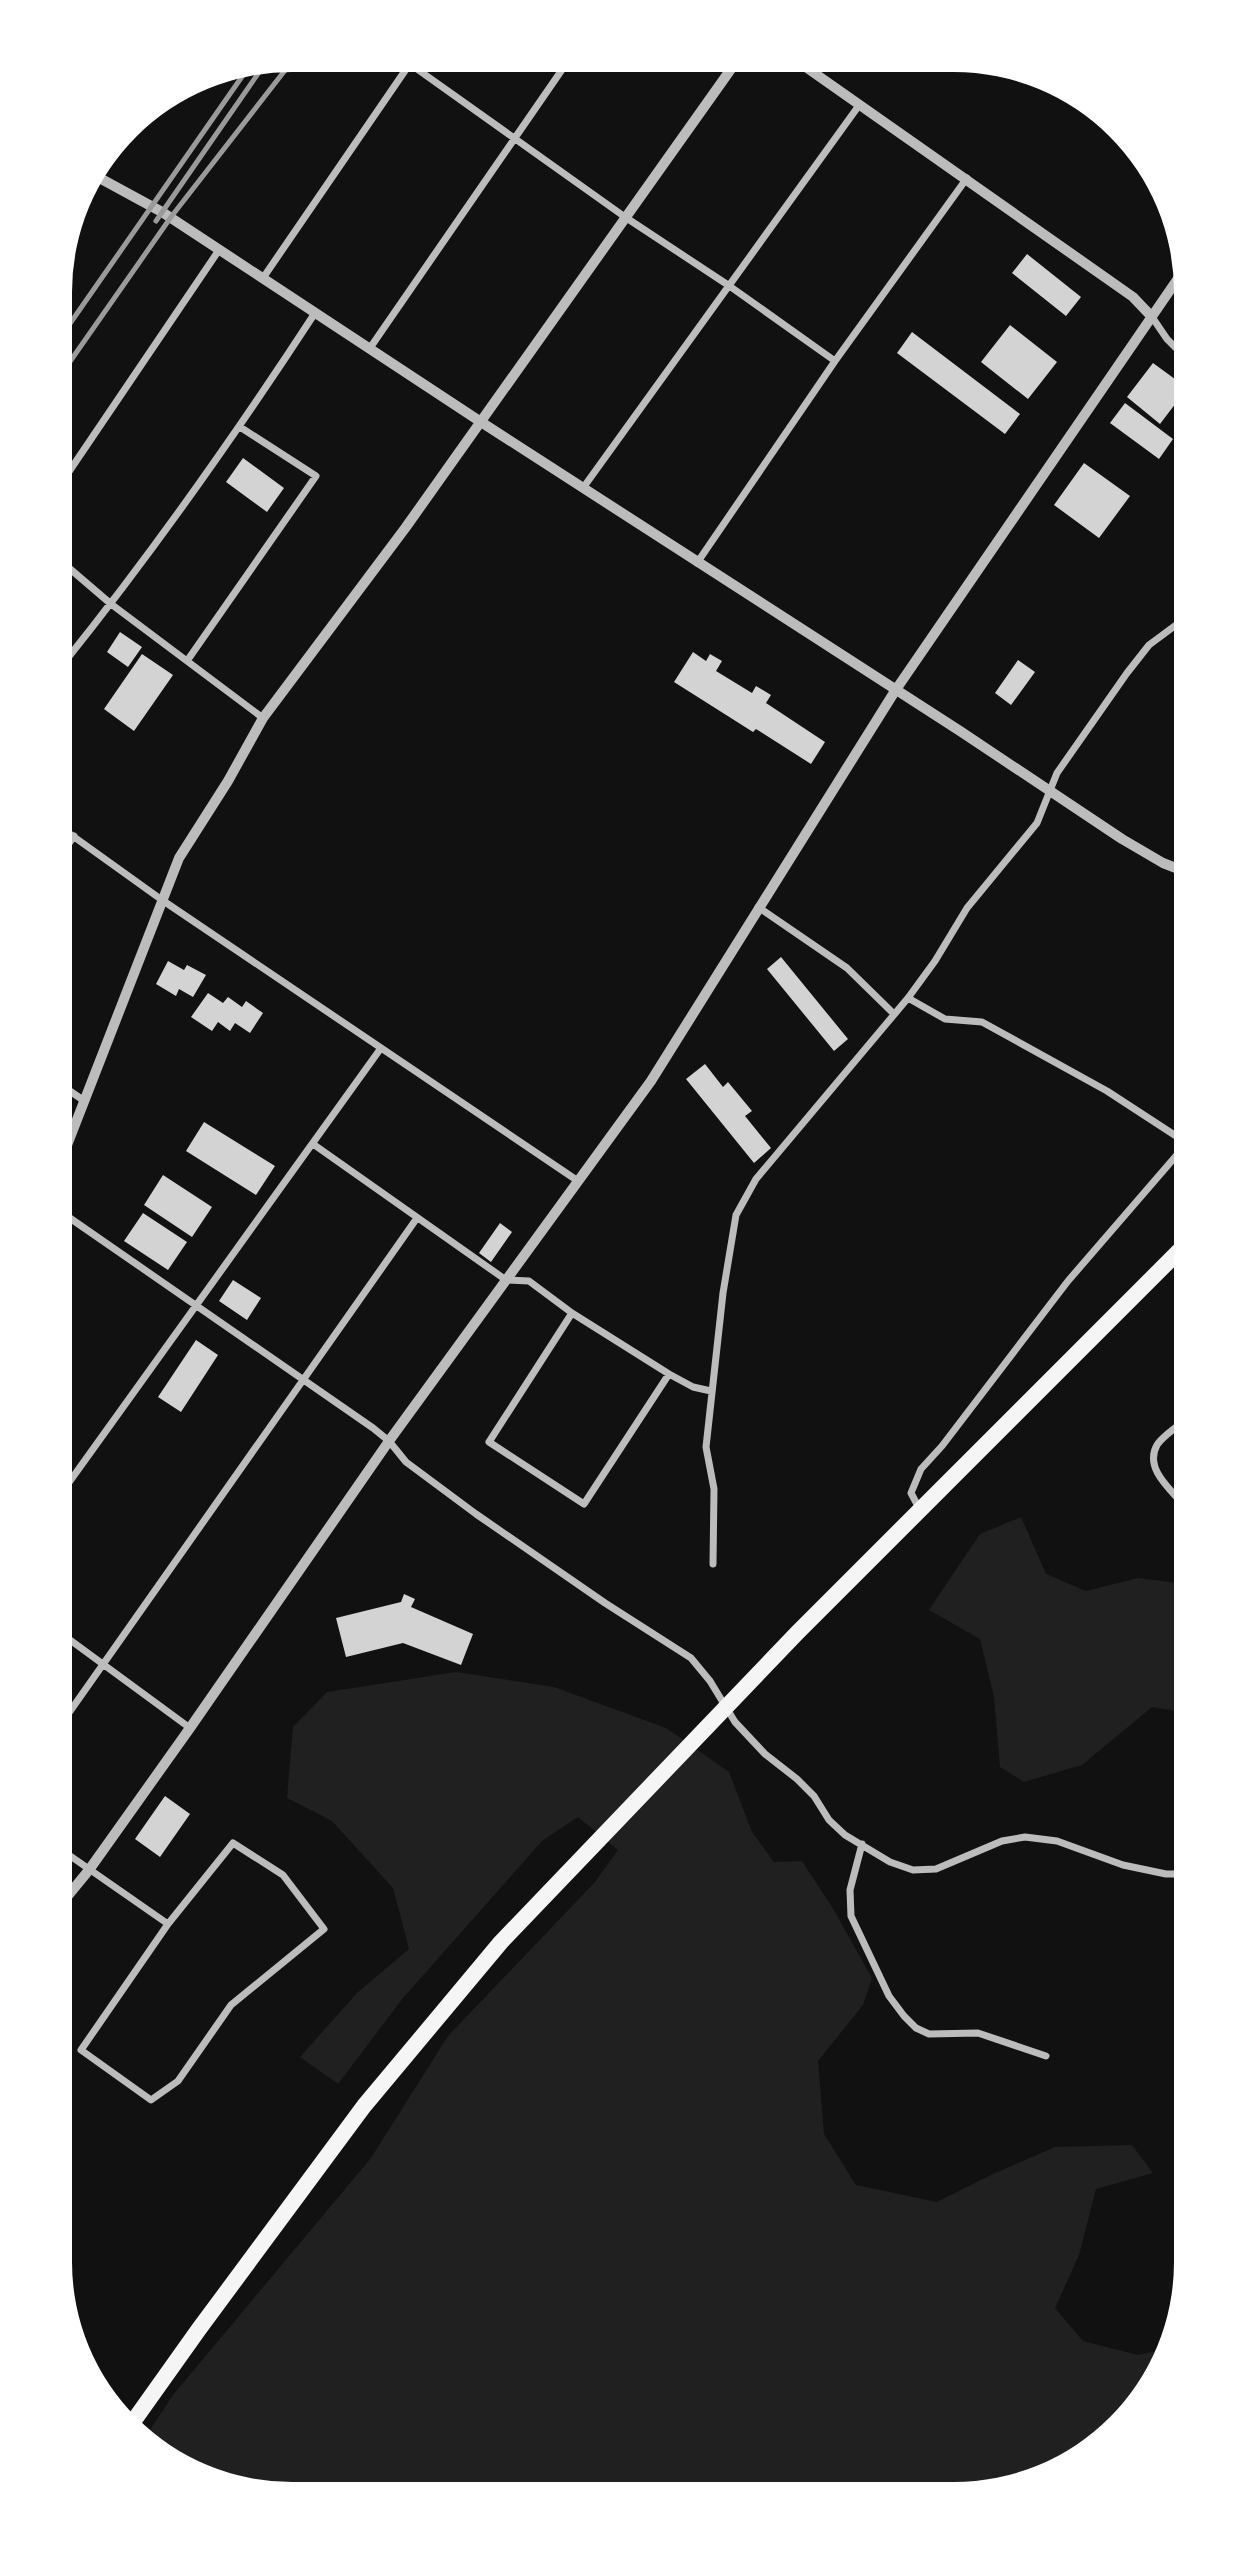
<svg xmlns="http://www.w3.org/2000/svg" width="1246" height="2554" viewBox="0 0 1246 2554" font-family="Cabin,sans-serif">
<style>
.green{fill:#202020}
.building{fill:#d3d3d3}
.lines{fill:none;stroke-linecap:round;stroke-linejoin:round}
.minor{stroke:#bcbcbc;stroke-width:7}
.tertiary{stroke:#bcbcbc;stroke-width:10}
.trunk{stroke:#f5f5f5;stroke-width:16}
.rail{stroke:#9a9a9a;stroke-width:5}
</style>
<rect width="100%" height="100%" fill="#111"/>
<path class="green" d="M1021 1517 1046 1574 1086 1591 1138 1578 1178 1583 1183 1586 1184 1712 1152 1707 1082 1765 1024 1782 1000 1767 994 1697 980 1639 929 1610 980 1534Z
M456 1672 554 1687 666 1728 729 1772 752 1832 774 1862 802 1861 832 1907 872 1978 863 2005 818 2061 824 2134 856 2185 937 2202 993 2174 1055 2147 1132 2145 1153 2173 1096 2189 1079 2255 1055 2308 1083 2341 1138 2355 1170 2348 1138 2404 1083 2455 1014 2486 247 2490 144 2439 173 2395 371 2158 448 2036 595 1882 618 1850 578 1817 542 1841 403 1998 338 2084 300 2057 357 1993 409 1949 393 1888 332 1821 287 1798 293 1727 327 1692Z"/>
<path class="building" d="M1027 254 1081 297 1066 316 1012 273Z
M1010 325 1057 362 1028 399 981 362Z
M912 332 1020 414 1005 434 897 353Z
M1153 363 1179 382V399L1160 424 1127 397Z
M1125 403 1173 439 1159 459 1110 423Z
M243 458 284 488 267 512 226 482Z
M1084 463 1130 496 1099 538 1054 505Z
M120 632 142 647 128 667 107 652Z
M693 652 706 661 710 654 722 661 716 671 752 693 756 686 771 695 766 703 825 742 811 764 756 729 753 732 674 682Z
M142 654 173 675 134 731 104 709Z
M1018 660 1035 672 1011 705 995 693Z
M781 957 848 1039 834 1051 767 969Z
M168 961 184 970 187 965 206 975 193 997 179 989 176 996 156 984Z
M208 993 223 1003 228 997 242 1007 246 1001 263 1013 250 1033 235 1023 230 1031 218 1022 212 1031 191 1017Z
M705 1064 723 1087 728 1082 752 1111 745 1116 771 1148 754 1163 686 1079Z
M204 1122 275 1166 256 1195 186 1151Z
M163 1175 212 1207 192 1237 144 1205Z
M143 1213 187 1242 168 1270 124 1241Z
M500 1223 512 1232 491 1262 479 1253Z
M233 1280 261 1298 247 1320 219 1301Z
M196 1340 218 1355 181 1412 158 1397Z
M404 1594 415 1599 411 1607 473 1634 461 1665 403 1643 346 1657 336 1618 401 1602Z
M165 1796 190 1814 160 1857 135 1839Z"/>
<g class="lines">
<path class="minor" d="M410 64 625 217 728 285 835 361
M81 198 95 176
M263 278 411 62
M1152 317 1167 339 1179 351
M370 348 568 61
M62 482 219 250
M583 488 860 104
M62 562 111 604 263 718
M697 563 835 361 967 178
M187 661 316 476 240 427
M63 664C153 552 236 434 315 313
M63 829 162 900 578 1181
M63 852 74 836
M758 907 847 968 894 1014
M908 998 945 1019 982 1022 1107 1091 1176 1136H1182
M64 1087 83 1100
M313 1144 506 1280 529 1281 572 1313 669 1374 693 1387 711 1391
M64 1214 373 1428 389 1441 406 1462 476 1514 605 1603 691 1658 710 1681 735 1722 765 1754 797 1779 814 1796 829 1820 845 1835 890 1862 913 1870 936 1869 1002 1841 1025 1837 1057 1841 1123 1865 1166 1874H1184
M572 1313 489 1442 584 1504 669 1374
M1183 1422C1175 1428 1162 1437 1157 1445 1144 1468 1170 1489 1183 1504
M65 1488 381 1048
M919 1508 911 1493 921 1469 942 1446 1068 1281 1182 1149
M713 1564 714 1489 706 1447 723 1293 736 1215 756 1179 908 998 935 961 967 908 1037 823 1057 773 1127 673 1149 645 1180 622
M66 1637 190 1728
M66 1717 417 1218
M233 1843 283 1875 324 1929 231 2005 178 2081 151 2100 81 2050 168 1924Z
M862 1844 850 1890 851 1916 889 1996 904 2016 916 2028 929 2034 978 2033 1046 2056
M66 1853 168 1924"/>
<path class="tertiary" d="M800 63 1133 297 1152 317
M94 175 162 212 481 422 960 731 1122 839 1163 863 1181 870
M64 1153 179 858 228 781 263 718 406 527 736 62
M66 1898 89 1870 190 1728 389 1441 651 1081 895 691 1179 277"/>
<path class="trunk" d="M130 2426 199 2329 364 2106 501 1942 797 1633 1182 1248"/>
<path class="rail" d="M156 221 264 65
M62 335 248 68
M62 373 171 217 293 60"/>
</g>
<path d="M0 0H1246V2554H0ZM292 72H954A220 220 0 0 1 1174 292V2262A220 220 0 0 1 954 2482H292A220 220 0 0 1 72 2262V292A220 220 0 0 1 292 72Z" fill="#fff" fill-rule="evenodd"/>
</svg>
